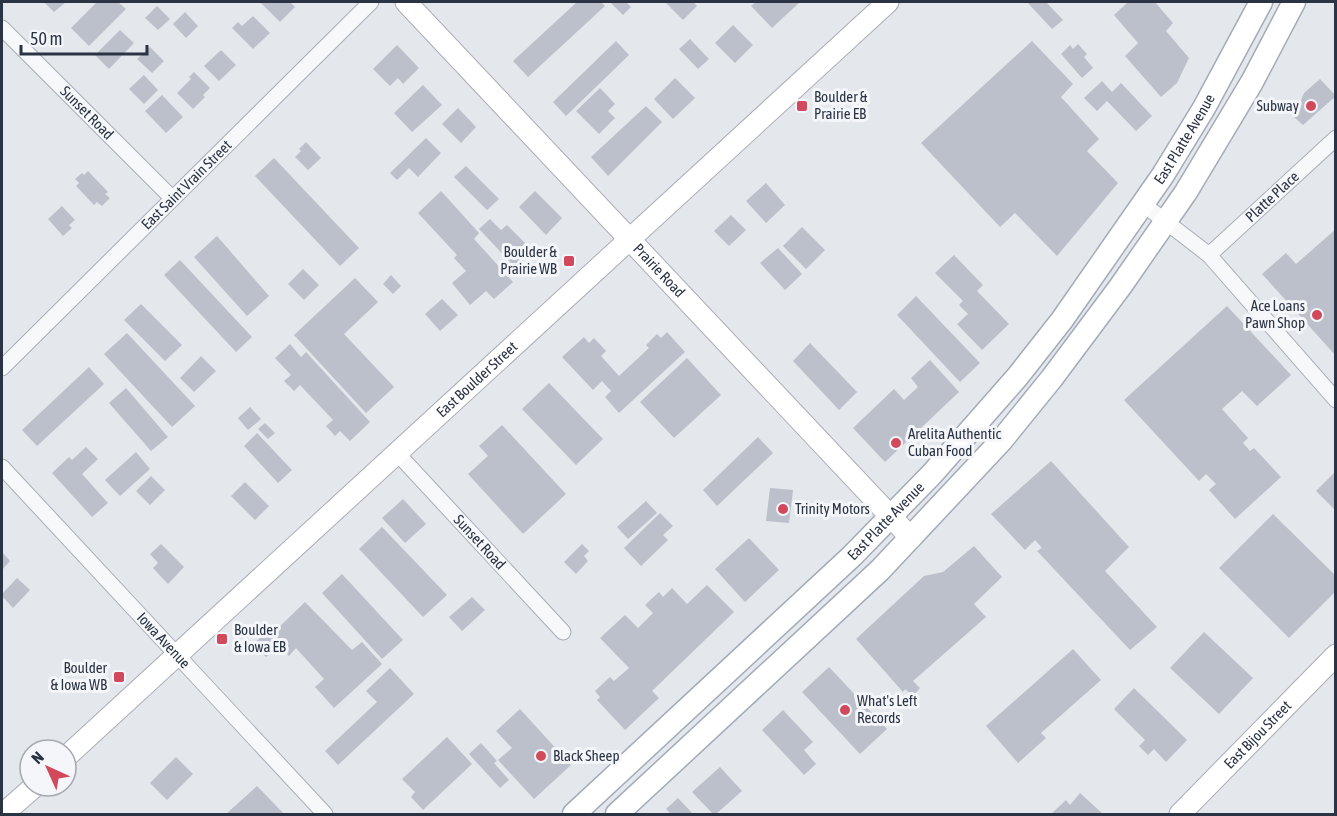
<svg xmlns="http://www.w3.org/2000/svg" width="1337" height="816" viewBox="0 0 1337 816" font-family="'Asap Condensed',sans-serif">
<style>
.building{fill:#bbc0ca}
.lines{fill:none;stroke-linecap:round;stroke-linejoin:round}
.street-casing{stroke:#a9aeb7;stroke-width:17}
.secondary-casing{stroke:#a9aeb7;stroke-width:23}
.primary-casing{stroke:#a3abb8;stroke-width:25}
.street{stroke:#f7f8fa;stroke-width:15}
.secondary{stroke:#fff;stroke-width:21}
.primary{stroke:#fff;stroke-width:22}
.poi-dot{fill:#d1495b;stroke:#f4f6f9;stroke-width:2}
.labels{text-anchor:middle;stroke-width:6;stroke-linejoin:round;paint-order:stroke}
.poi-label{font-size:15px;fill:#2b3445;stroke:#f4f6f9;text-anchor:start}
.street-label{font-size:15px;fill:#2b3445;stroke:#f4f6f9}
</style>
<rect width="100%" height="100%" fill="#e4e7ec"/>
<path class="building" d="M44 2H66L54 12Z
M97 2H118L126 9 89 46 71 28Z
M260 2H290L295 7 280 22Z
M577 2H601L605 6 528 77 513 61Z
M610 2H626L631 7 623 15Z
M665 2H693L697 6 683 20Z
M756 2H800L772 28 751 6Z
M1027 2H1046L1063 20 1052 29Z
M1128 2H1155L1173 23 1166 31 1189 58 1177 83 1161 97 1125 56 1138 43 1114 15Z
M157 6 170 19 158 30 145 18Z
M185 12 198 26 186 38 173 24Z
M253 16 270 33 253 49 232 28 238 22 242 26Z
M733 25 753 45 735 63 715 43Z
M120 30 134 43 109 69 95 55Z
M690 39 709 59 698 69 679 49Z
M616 41 629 55 566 116 553 102Z
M1032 41 1073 84 1061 97 1099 139 1087 151 1118 183 1057 256 1015 213 1000 227 921 143Z
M1078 44 1087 54 1084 57 1093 68 1082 78 1061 54 1070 45 1073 49Z
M397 45 419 68 403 84 398 78 390 86 373 69Z
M150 47 164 61 152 73 137 59Z
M221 50 236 65 219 81 204 66Z
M194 72 210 88 203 95 205 97 193 109 177 93 191 79 189 77Z
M144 75 158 90 144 104 129 89Z
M675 78 695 98 673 119 654 99Z
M1320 79 1336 96 1303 125 1294 117 1304 93Z
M1102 81 1112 92 1121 83 1152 116 1136 131 1107 101 1097 111 1084 98Z
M423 85 442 105 412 132 394 113Z
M600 88 615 104 608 111 615 118 599 134 576 111Z
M162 95 183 117 166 133 145 111Z
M646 106 662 122 608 176 591 157Z
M458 108 476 127 461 143 442 124Z
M426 138 441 153 418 177 409 168 397 180 390 173Z
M306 142 321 158 308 170 295 157 301 151 299 149Z
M274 158 359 248 340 266 255 176Z
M466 166 499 199 487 210 454 177Z
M88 171 108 192 105 194 110 198 102 206 97 202 94 205 76 186 79 183 75 179 82 173 84 175Z
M766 183 785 205 766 223 746 201Z
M441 191 479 233 474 239 513 282 494 299 486 291 470 305 452 283 466 271 454 258 457 255 418 213Z
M535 191 562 218 546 235 519 207Z
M62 206 75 220 69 225 72 228 63 236 48 219Z
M731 215 746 230 729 246 714 231Z
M490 219 501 230 507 225 531 249 514 266 479 229Z
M802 227 825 250 806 269 783 246Z
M1336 229V356L1262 274 1286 253 1296 264Z
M217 236 269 296 247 316 194 257Z
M778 248 802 274 785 290 760 263Z
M954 255 983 285 977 291 1009 324 982 350 957 324 968 314 959 305 963 301 935 273Z
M180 260 252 337 236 352 164 275Z
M303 269 319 285 304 300 288 284Z
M391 275 401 286 393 294 383 284Z
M355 278 378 302 344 334 394 387 366 413 294 335Z
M916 296 980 363 960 382 897 315Z
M442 299 458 315 440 331 425 314Z
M141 304 182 345 165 361 124 320Z
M1227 306 1291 375 1257 406 1242 391 1222 409 1248 438 1243 443 1250 451 1254 448 1281 477 1235 519 1209 490 1216 484 1206 474 1199 481 1124 400Z
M667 332 685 352 619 413 605 397 611 391 602 381 593 390 562 357 584 337 589 343 594 338 606 351 601 356 619 376 649 348 646 345 657 334 661 338Z
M127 333 195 406 172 427 104 354Z
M810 343 857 392 839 410 793 361Z
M290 344 301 357 306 352 370 422 350 441 340 431 335 436 326 426 333 420 300 385 294 391 284 381 291 375 275 358Z
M201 356 216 371 194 392 180 378Z
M687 358 721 395 674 438 640 402Z
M930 360 959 392 885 462 853 428 894 389 904 400 918 387 911 378Z
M89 367 104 384 37 446 22 430Z
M549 383 603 439 576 465 522 409Z
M126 388 168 437 151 451 109 403Z
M250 407 261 419 248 430 238 418Z
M265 423 275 433 268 439 258 429Z
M502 425 566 494 523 534 468 474 488 456 479 446Z
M257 433 292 470 278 483 244 446Z
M758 437 773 453 717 506 703 490Z
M86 447 98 459 82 474 108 503 92 517 52 473 69 457 72 460Z
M136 452 150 469 120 496 105 480Z
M1051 461 1129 547 1105 571 1157 627 1130 650 1037 551 1042 548 1035 540 1025 550 991 514Z
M1336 471V511L1316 491Z
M151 476 165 490 150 505 136 491Z
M245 482 269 506 255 520 231 496Z
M770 488 793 490 789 523 766 521Z
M403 499 426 524 405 543 382 518Z
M646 501 657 513 628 539 617 527Z
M660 513 673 526 663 535 668 540 641 566 624 548Z
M1273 514 1336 576V591L1289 638 1219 568Z
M382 527 447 595 423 617 359 549Z
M749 538 779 570 745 602 715 569Z
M161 544 184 567 168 584 153 568 158 563 150 554Z
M582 544 589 551 584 556 588 561 576 574 564 562Z
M974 546 1002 577 974 604 986 617 913 681 920 688 913 696 905 689 903 692 856 639 924 576 943 572Z
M2 552 10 561 2 570Z
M342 574 403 640 382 659 322 593Z
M17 578 30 590 13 608 2 596V594Z
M707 585 734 612 652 691 659 698 625 730 597 700 600 697 595 691 610 677 614 681 629 668 600 638 625 615 638 628 653 613 645 605 659 592 663 597 672 588 687 604Z
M472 597 485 610 462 631 449 617Z
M305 602 352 650 362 642 382 664 334 708 315 687 324 679 296 648 289 656 279 646 266 657 253 644 267 632 271 635Z
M1204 632 1253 678 1219 714 1170 668Z
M1073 649 1101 680 1041 733 1046 738 1018 763 986 726Z
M829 667 887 729 860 754 802 692Z
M390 668 414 694 338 765 325 751 377 702 366 691Z
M1134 688 1187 740 1166 762 1154 749 1148 755 1139 746 1145 740 1114 709Z
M520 709 571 765 534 799 498 760 512 748 496 731Z
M783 710 813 742 804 750 816 764 804 775 762 730Z
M447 737 472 764 423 810 411 797 415 792 402 779Z
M481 743 497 761 494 763 509 780 500 788 469 754Z
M176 757 193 774 167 800 150 783Z
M720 767 742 791 716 814H713L692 792Z
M257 786 284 814H226Z
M1080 793 1103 814H1051L1066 800 1070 805Z
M678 798 693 814H671L666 809Z"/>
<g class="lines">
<g class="street-casing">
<g id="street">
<path id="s1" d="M2 28 172 198"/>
<path d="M1143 204 1209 255 1336 400"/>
<path id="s2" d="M1209 255 1336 138"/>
<path id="s3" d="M2 368 371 2"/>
<path id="s4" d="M396 452 563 632"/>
<path id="s5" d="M2 467 325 814"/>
</g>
</g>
<g class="secondary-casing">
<g id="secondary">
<path id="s6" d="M406 2 911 538"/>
<path id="s7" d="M66 757 888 2"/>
<path d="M3 814 35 786"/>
<path id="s8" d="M1180 814 1336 655"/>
</g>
</g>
<g class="primary-casing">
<g id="primary">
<path id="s9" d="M574 814 852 556 932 474 1018 376 1062 320 1163 175 1204 108 1261 2"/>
<path d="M617 814 880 570 1001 441 1052 378 1120 287 1186 192 1252 82 1294 2"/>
</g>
</g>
<use href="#street" class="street"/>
<use href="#secondary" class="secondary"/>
<use href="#primary" class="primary"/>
</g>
<g class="poi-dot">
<rect x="796" y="100" width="12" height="12" rx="3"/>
<circle cx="1311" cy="106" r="6"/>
<rect x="563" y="255" width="12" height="12" rx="3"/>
<circle cx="1317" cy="315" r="6"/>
<circle cx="896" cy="443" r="6"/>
<circle cx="783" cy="509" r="6"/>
<rect x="216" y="633" width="12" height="12" rx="3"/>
<rect x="113" y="671" width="12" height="12" rx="3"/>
<circle cx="845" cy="710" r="6"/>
<circle cx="541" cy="756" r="6"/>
</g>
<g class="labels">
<g class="poi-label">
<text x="814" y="102">Boulder &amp;<tspan x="814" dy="17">Prairie EB</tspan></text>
<text x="1299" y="111" text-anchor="end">Subway</text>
<text x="557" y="257" text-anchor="end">Boulder &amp;<tspan x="557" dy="17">Prairie WB</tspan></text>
<text x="1305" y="311" text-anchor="end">Ace Loans<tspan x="1305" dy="17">Pawn Shop</tspan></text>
<text x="908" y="439">Arelita Authentic<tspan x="908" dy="17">Cuban Food</tspan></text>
<text x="795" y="514">Trinity Motors</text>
<text x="234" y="635">Boulder<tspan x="234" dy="17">&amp; Iowa EB</tspan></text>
<text x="107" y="673" text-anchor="end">Boulder<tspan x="107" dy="17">&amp; Iowa WB</tspan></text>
<text x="857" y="706">What's Left<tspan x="857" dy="17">Records</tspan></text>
<text x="553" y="761">Black Sheep</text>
</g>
<g class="street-label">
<text dy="5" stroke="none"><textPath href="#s1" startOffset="120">Sunset Road</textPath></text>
<text dy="5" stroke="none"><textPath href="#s9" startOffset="914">East Platte Avenue</textPath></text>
<text dy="5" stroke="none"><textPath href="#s3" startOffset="260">East Saint Vrain Street</textPath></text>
<text dy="5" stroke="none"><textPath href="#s2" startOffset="86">Platte Place</textPath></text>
<text dy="5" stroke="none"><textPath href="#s6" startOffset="369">Prairie Road</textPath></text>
<text dy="5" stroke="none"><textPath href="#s7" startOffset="558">East Boulder Street</textPath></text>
<text dy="5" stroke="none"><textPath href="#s9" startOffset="428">East Platte Avenue</textPath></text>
<text dy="5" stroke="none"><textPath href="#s4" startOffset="123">Sunset Road</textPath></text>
<text dy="5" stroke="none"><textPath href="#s5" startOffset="237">Iowa Avenue</textPath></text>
<text dy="5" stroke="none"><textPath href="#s8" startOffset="111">East Bijou Street</textPath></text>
</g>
</g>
<rect width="1337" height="816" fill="none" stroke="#2b3445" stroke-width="6"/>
<g transform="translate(48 768) rotate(315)"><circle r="28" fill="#f4f6f9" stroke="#a4a8b1" stroke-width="1.5"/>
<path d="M0-4.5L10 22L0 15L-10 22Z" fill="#d1495b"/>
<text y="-9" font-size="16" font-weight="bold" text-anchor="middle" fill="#2b3445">N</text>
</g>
<path d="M21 45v9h126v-9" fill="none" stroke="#2b3445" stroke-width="3"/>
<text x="30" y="45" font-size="18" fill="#2b3445" stroke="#f4f6f9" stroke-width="4.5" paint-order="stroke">50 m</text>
</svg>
